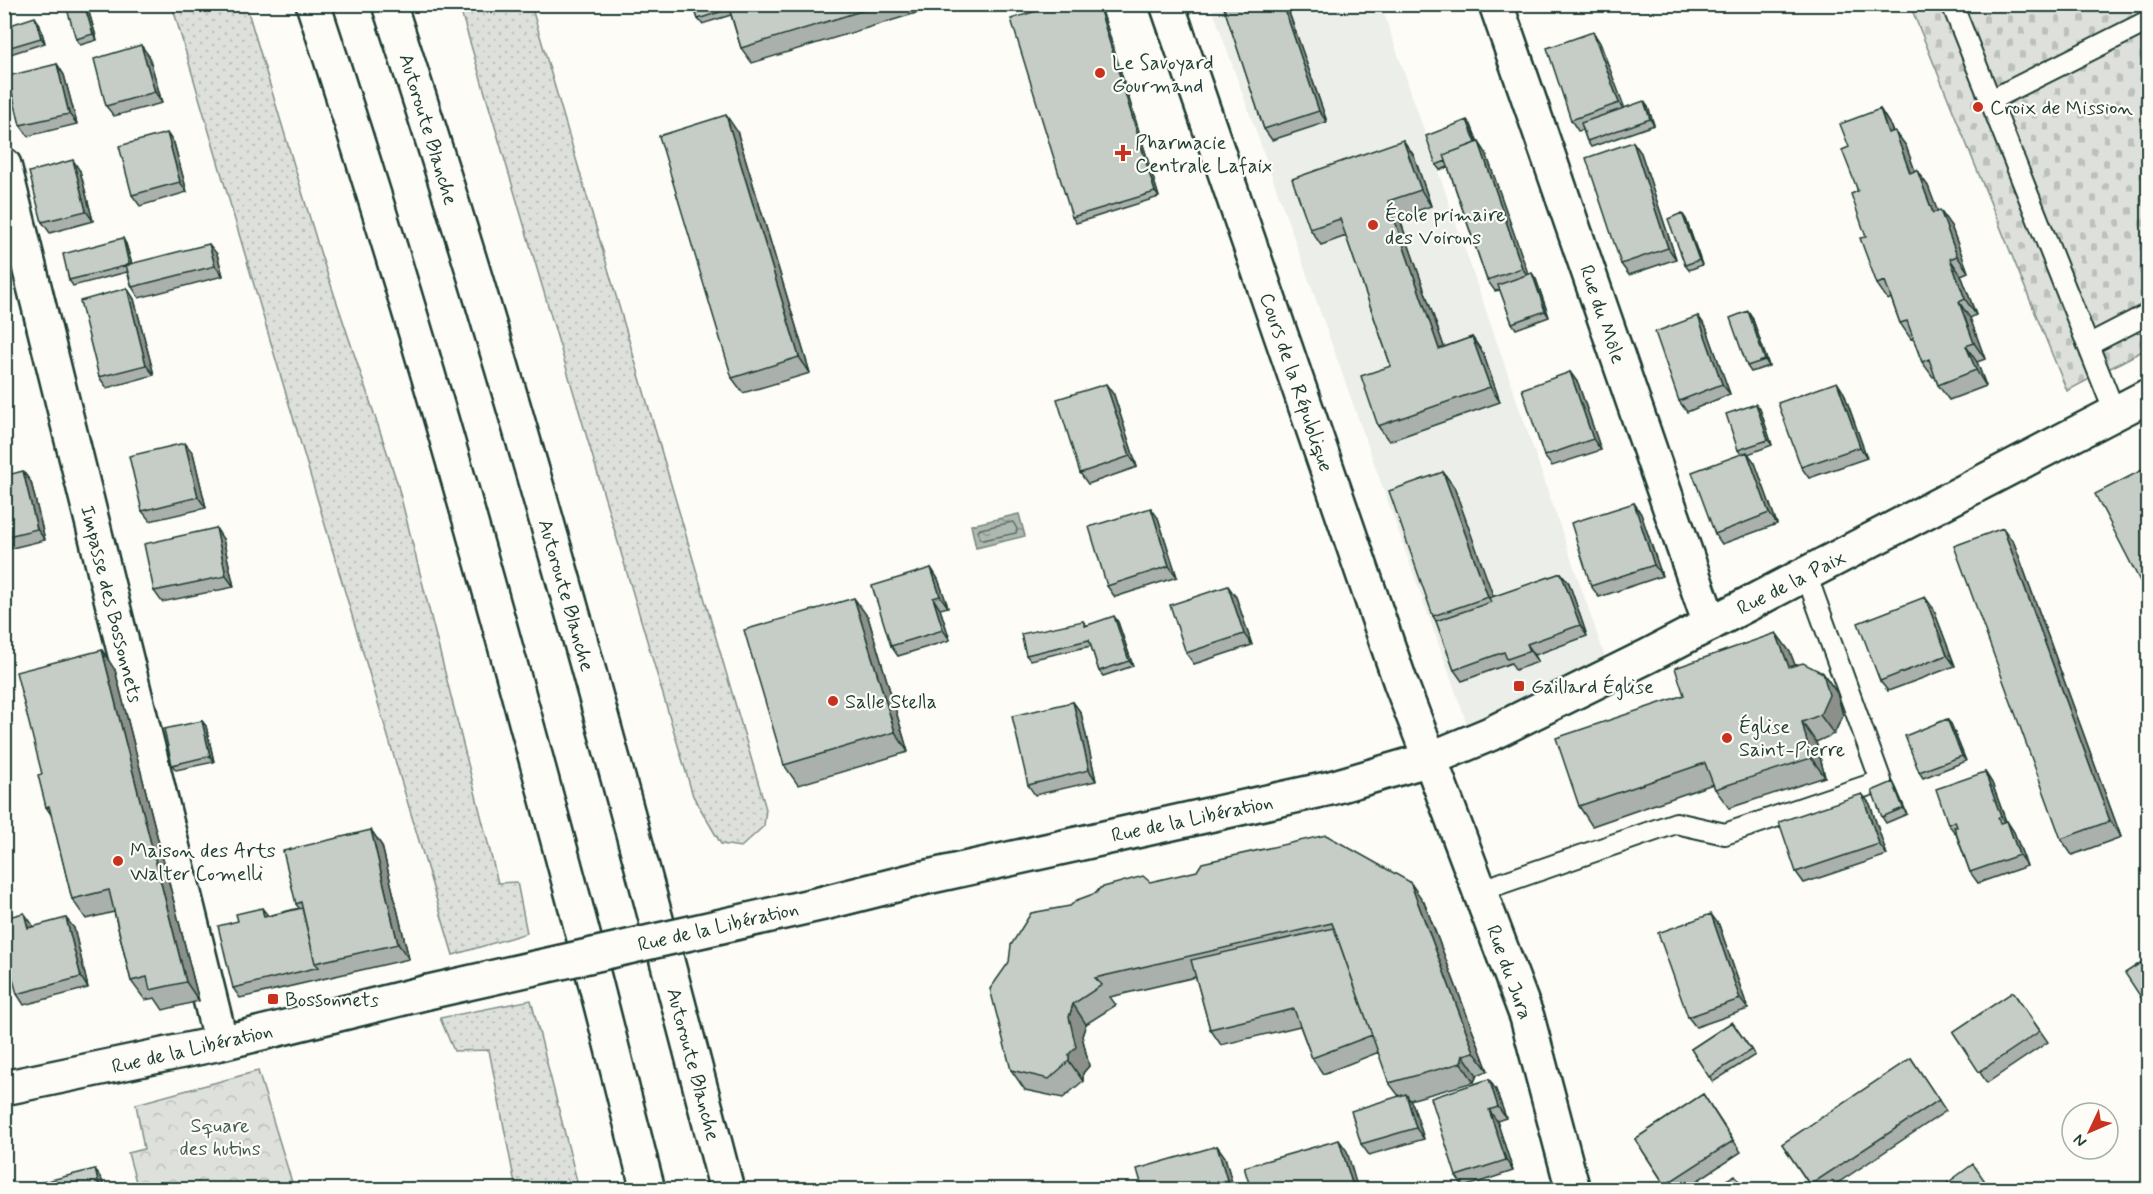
<svg xmlns="http://www.w3.org/2000/svg" width="2153" height="1194" viewBox="0 0 2153 1194" font-family="Mynerve,sans-serif">
<style>
.built{fill:#eceee9}
.grass{fill:url(#grass-dots);stroke:#7e8e88;stroke-width:1.5}
.cemetery{fill:url(#cemetery-stones);stroke:#7e8e88;stroke-width:1.5}
.park{fill:url(#park-crowns);stroke:#7e8e88;stroke-width:1.5}
.water{fill:url(#water-ripples);stroke:#75877f;stroke-width:1.5}
.lines{fill:none;stroke-linecap:round;stroke-linejoin:round}
.shore{stroke:#586e66;stroke-width:1.5}
.service-casing{stroke:#1f3d34;stroke-width:24}
.minor-casing{stroke:#1f3d34;stroke-width:38}
.tertiary-casing{stroke:#1f3d34;stroke-width:38}
.motorway-casing{stroke:#1f3d34;stroke-width:38}
.service{stroke:#fdfcf7;stroke-width:20}
.minor{stroke:#fdfcf7;stroke-width:33}
.tertiary{stroke:#fdfcf7;stroke-width:33}
.motorway{stroke:#fdfcf7;stroke-width:33}
.minor-bridge-casing{stroke:#1f3d34;stroke-width:38;stroke-linecap:butt}
.minor-bridge{stroke:#fdfcf7;stroke-width:33}
.wall{fill:#aab0ab;stroke:#1f3d34;stroke-width:1.5}
.shaded-wall{fill:#8b908b;stroke:#1f3d34;stroke-width:1.5}
.building{fill:#c6cdc7;stroke:#1f3d34;stroke-width:1.5}
.poi-dot{fill:#c8321e;stroke:#fdfcf7;stroke-width:2}
.labels{text-anchor:middle;stroke-width:4.5;stroke-linejoin:round;paint-order:stroke}
.poi-label{font-size:20px;fill:#1f3d34;stroke:#fdfcf7;text-anchor:start}
.street-label{font-size:20px;fill:#1f3d34;stroke:#fdfcf7}
.park-label{font-size:20px;fill:#455e55;stroke:#fdfcf7}
</style>
<defs>
<pattern id="grass-dots" width="8" height="8" patternUnits="userSpaceOnUse" patternTransform="scale(1.5)"><rect width="8" height="8" fill="#dde0db"/><path d="M2 2h.1M6 6h.1" fill="none" stroke="#bdc1bd" stroke-width="1.8" stroke-linecap="round"/></pattern>
<pattern id="cemetery-stones" width="16" height="16" patternUnits="userSpaceOnUse" patternTransform="scale(1.5)"><rect width="16" height="16" fill="#dde0db"/><path d="M2 7V4a2 2 0 0 1 4 0v3zM10 15v-3a2 2 0 0 1 4 0v3z" fill="#bdc1bd"/></pattern>
<pattern id="park-crowns" width="20" height="18" patternUnits="userSpaceOnUse" patternTransform="scale(1.5)"><rect width="20" height="18" fill="#dde0db"/><path d="M2 6a3 3 0 1 1 6 0M12 15a3 3 0 1 1 6 0" fill="none" stroke="#bdc1bd"/></pattern>
<pattern id="water-ripples" width="26" height="14" patternUnits="userSpaceOnUse" patternTransform="scale(1.5)"><rect width="26" height="14" fill="#aeb8b1"/><path d="M2 4q2-2 4 0t4 0M15 11q2-2 4 0t4 0" fill="none" stroke="#8d9791"/></pattern>
</defs>
<rect width="100%" height="100%" fill="#fdfcf7"/>
<filter id="ink" filterUnits="userSpaceOnUse"><feTurbulence type="fractalNoise" baseFrequency=".0167" numOctaves="2"/><feDisplacementMap in="SourceGraphic" scale="12" xChannelSelector="R" yChannelSelector="G"/><feConvolveMatrix kernelMatrix="1 2 1 2 8 2 1 2 1" color-interpolation-filters="sRGB"/></filter>
<g filter="url(#ink)">
<path class="built" d="M1211 5H1381L1606 660 1480 725 1467 724Z"/>
<path class="grass" d="M172 5H246L321 255 397 482 498 883 517 882 527 933 453 955 273 350Z
M459 5H531L766 809 764 826 741 847 721 844 693 796Z
M531 1000 579 1189H516L489 1050 454 1051 440 1018Z"/>
<path class="cemetery" d="M1910 5H2148V348L2067 391Z"/>
<path class="park" d="M258 1071 294 1189H138L128 1153 144 1149 136 1104Z"/>
<path class="water" d="M1019 514 1025 536 976 548 971 525Z"/>
<g class="lines">
<path class="shore" d="M1013 522 1017 529 1016 533 983 540 980 539 978 532 980 529Z"/>
<g class="service-casing">
<path id="service" d="M1952 4 2115 413
M1991 100 2148 21
M2088 345 2148 314
M1479 891 1676 823 1725 834 1881 781 1806 574"/>
</g>
<g class="minor-casing">
<path id="minor" d="M1496 4 1710 624
M4 165 221 1043
M824 903 923 878 1331 788 1430 759 1527 1017 1573 1190
M4 1088 221 1043 428 992"/>
</g>
<g class="tertiary-casing">
<path id="tertiary" d="M1167 4 1401 684 1430 759 1490 734 1648 656 2148 396"/>
</g>
<g class="motorway-casing">
<path id="motorway" d="M313 4C408 292 490 585 568 878 596 981 621 1086 648 1190
M389 4C517 395 624 792 727 1190"/>
</g>
<use href="#service" class="service"/>
<use href="#minor" class="minor"/>
<use href="#tertiary" class="tertiary"/>
<use href="#motorway" class="motorway"/>
<g class="minor-bridge-casing">
<path id="minor-bridge" d="M428 992 824 903"/>
</g>
<use href="#minor-bridge" class="minor-bridge"/>
</g>
<path class="wall" d="M693 4H946L752 63 741 48 731 15 702 24 698 19Z
M1058 4H1100L1159 197 1076 223 1072 217Z
M1223 4H1286L1327 122 1272 140 1264 129Z
M1534 4H1544L1536 7Z
M88 9 97 40 80 45 76 39Z
M39 23 45 43 4 56V27Z
M1593 32 1600 43 1624 108 1648 107 1654 125 1591 147 1587 141 1583 130 1578 131 1571 120Z
M149 56 162 103 114 116 106 106Z
M57 64 64 75 77 124 28 136 20 125Z
M1880 109 1890 125 1893 132 1895 131 1906 146 1915 171 1928 186 1937 211 1951 226 1968 272 1961 275 1976 315 1970 318 1985 359 1977 362 1986 386 1949 400 1938 385 1935 377H1933L1922 362 1913 338 1911 339 1900 323 1891 298 1888 300 1877 284 1866 237 1849 147Z
M1471 125 1478 142 1486 153 1528 275 1536 279 1549 317 1516 329 1512 323 1500 290 1495 291 1487 280 1448 167 1440 170 1436 165Z
M737 131 810 373 743 393 732 378Z
M1403 140 1414 156 1431 206 1399 217 1444 347 1472 337 1483 353 1500 402 1389 441 1378 426 1391 366 1346 236 1321 245 1310 229Z
M1633 142 1641 153 1676 259 1629 275 1621 264Z
M174 143 187 192 140 206 132 195Z
M80 171 93 221 50 233 42 222Z
M1686 219 1702 265 1689 270 1685 265Z
M126 244 132 264 217 254 223 276 139 298 132 287 127 272 73 286 69 280Z
M127 288 134 299 154 375 107 388 99 377Z
M1748 311 1752 317 1769 366 1751 372 1747 366Z
M1698 316 1706 327 1730 394 1687 412 1679 401Z
M1570 372 1578 383 1601 450 1552 466 1544 456Z
M1844 393 1867 458 1809 478 1801 467Z
M1114 395 1137 467 1088 484 1080 473Z
M1756 404 1760 409 1772 445 1748 454 1755 463 1777 524 1722 544 1715 534 1741 454 1738 450Z
M193 453 206 508 150 521 142 511Z
M2148 467V594L2141 583Z
M1443 472 1454 487 1493 597 1561 573 1569 583 1587 636 1535 655 1538 662 1515 670 1511 663 1462 681 1454 670 1436 621 1433 616Z
M4 476 31 482 45 540 4 550Z
M1634 503 1641 514 1662 576 1599 597 1591 586Z
M1158 518 1177 577 1115 597 1107 586Z
M223 539 234 587 162 602 154 591Z
M2014 543 2121 837 2072 855 2061 839Z
M931 568 938 579 948 607 940 609 950 640 898 656 891 646Z
M1236 597 1252 645 1194 664 1186 653Z
M1933 608 1955 666 1888 691 1880 681Z
M868 617 908 752 798 785 784 765Z
M1083 621 1086 625 1118 622 1133 666 1103 676 1099 671 1091 646 1030 660 1026 655Z
M1776 633 1790 652 1795 665 1823 673 1837 693 1843 715 1834 734 1816 742 1825 777 1729 808 1715 789 1713 784 1592 826 1579 806 1684 695Z
M115 670 199 1001 163 1010 155 998 145 1000 131 981 114 912 86 919 72 899 52 816 46 807 42 774Z
M1073 702 1081 713 1096 781 1035 795 1028 785Z
M202 721 206 726 214 762 176 770 172 765Z
M1951 724 1966 761 1923 778 1919 772Z
M1985 772 1992 783 2006 821 2014 832 2027 866 1978 883 1970 872 1956 834 1948 824Z
M1893 782 1896 788 1907 814 1886 823 1882 817Z
M1862 794 1870 804 1887 855 1804 883 1796 872Z
M371 830 382 846 409 959 240 998 233 988 268 916 299 908 296 904Z
M1150 882 1424 902 1488 1071 1477 1075 1474 1082 1410 1100 1413 1105 1424 1139 1369 1155 1361 1144 1399 1096 1389 1083 1379 1052 1323 1074 1312 1058 1300 1026 1221 1045 1210 1029 1196 977 1110 997 1116 1005 1086 1024 1082 1036 1089 1066 1083 1073V1081L1063 1098 1025 1090 1011 1070 1070 906Z
M24 913 32 924 33 927 74 928 88 988 24 1005 17 994Z
M1719 925 1748 1009 1696 1027 1688 1017Z
M2013 992 2048 1042 1987 1083 1953 1032Z
M1732 1022 1755 1055 1713 1082 1691 1049Z
M1911 1058 1946 1111 1827 1190H1813L1782 1144Z
M1496 1090 1506 1118 1497 1121 1513 1171 1464 1187 1456 1176Z
M1703 1094 1741 1152 1683 1190H1668L1635 1139Z
M1217 1146 1225 1157 1234 1190H1143Z"/>
<path class="shaded-wall" d="M84 4 88 9 97 40 93 34Z
M1098 4H1100L1159 197 1155 192Z
M1283 4H1286L1327 122 1319 111Z
M35 17 39 23 45 43 41 38Z
M1593 32 1600 43 1627 114 1619 103Z
M141 45 149 56 162 103 155 92Z
M57 64 64 75 77 124 69 114Z
M1644 101 1648 107 1654 125 1650 119Z
M1880 109 1890 125 1899 149 1888 133Z
M726 115 737 131 810 373 799 357Z
M1467 120 1471 125 1482 154 1478 148Z
M1895 131 1906 146 1921 188 1910 173Z
M167 133 174 143 187 192 180 182Z
M1403 140 1414 156 1431 206 1421 190Z
M1479 142 1486 153 1530 279 1522 268Z
M1633 142 1641 153 1676 259 1668 248Z
M73 160 80 171 93 221 86 211Z
M1917 170 1928 186 1944 228 1933 213Z
M1388 201 1399 217 1450 364 1439 349Z
M1940 210 1951 226 1968 272 1957 256Z
M1682 213 1686 219 1702 265 1699 260Z
M123 238 126 244 133 270 129 265Z
M209 244 217 254 223 276 215 266Z
M1950 259 1961 275 1976 315 1965 299Z
M1532 273 1536 279 1549 317 1545 311Z
M127 288 134 299 154 375 146 365Z
M1959 302 1970 318 1985 359 1974 343Z
M1748 311 1752 317 1769 366 1765 360Z
M1698 316 1706 327 1730 394 1722 384Z
M1472 337 1483 353 1500 402 1490 387Z
M1966 346 1977 362 1986 386 1976 370Z
M1570 372 1578 383 1601 450 1593 439Z
M1837 382 1844 393 1867 458 1860 447Z
M1106 384 1114 395 1137 467 1130 456Z
M1756 404 1760 409 1772 445 1768 440Z
M185 443 193 453 206 508 198 497Z
M1747 452 1755 463 1777 524 1769 513Z
M23 471 31 482 45 540 37 529Z
M1443 472 1454 487 1499 612 1488 597Z
M1634 503 1641 514 1662 576 1654 565Z
M1151 508 1158 518 1177 577 1169 566Z
M216 528 223 539 234 587 226 576Z
M2003 528 2014 543 2121 837 2110 821Z
M931 568 938 579 948 607 940 596Z
M1561 573 1569 583 1587 636 1580 625Z
M1228 586 1236 597 1252 645 1244 634Z
M1925 597 1933 608 1955 666 1947 655Z
M854 598 868 617 908 752 895 732Z
M933 598 940 609 950 640 943 630Z
M1114 616 1118 622 1133 666 1129 661Z
M1776 633 1790 652 1803 686 1789 667Z
M1527 644 1535 655 1538 662 1530 651Z
M102 650 115 670 199 1001 186 982Z
M1823 673 1837 693 1843 715 1834 734 1820 715Z
M1073 702 1081 713 1096 781 1089 770Z
M1947 719 1951 724 1966 761 1962 756Z
M202 721 206 726 214 762 210 756Z
M1802 722 1816 742 1825 777 1811 758Z
M1985 772 1992 783 2008 828 2001 817Z
M1893 782 1896 788 1907 814 1903 808Z
M1862 794 1870 804 1887 855 1879 844Z
M2007 821 2014 832 2027 866 2019 855Z
M371 830 382 846 409 959 398 944Z
M1410 882 1424 902 1488 1071 1474 1052Z
M262 908 270 918 264 917Z
M24 913 32 924 36 939 28 928Z
M1711 914 1719 925 1748 1009 1740 999Z
M66 918 74 928 88 988 81 977Z
M1073 1004 1086 1024 1082 1036 1089 1066 1083 1073V1081L1069 1061V1017Z
M1463 1055 1477 1075 1474 1082 1461 1063Z
M1489 1079 1496 1090 1506 1118 1498 1107Z
M1406 1094 1413 1105 1424 1139 1416 1128Z
M1489 1110 1497 1121 1513 1171 1506 1160Z
M1339 1140 1347 1151 1358 1190H1354Z
M1217 1146 1225 1157 1234 1190 1227 1180Z
M95 1169 102 1180 105 1190H100Z"/>
<path class="building" d="M81 4H84L93 34 76 39 67 9Z
M693 4H728L729 9 698 19Z
M728 4H884L741 48Z
M1058 4H1098L1155 192 1072 217 1011 19Z
M1225 4H1283L1319 111 1264 129 1223 5Z
M35 17 41 38 4 49V27Z
M1593 32 1619 103 1571 120 1547 48Z
M141 45 155 92 106 106 94 59Z
M57 64 69 114 20 125 8 76Z
M1644 101 1650 119 1587 141 1581 123Z
M1880 109 1888 133 1895 131 1910 173 1917 170 1933 213 1940 210 1957 256 1950 259 1965 299 1959 302 1974 343 1966 346 1976 370 1938 385 1929 359 1922 362 1907 321 1900 323 1885 281 1877 284 1860 238 1866 237 1851 194 1858 191 1842 150 1849 147 1840 124Z
M726 115 799 357 732 378 659 136Z
M1467 120 1476 143 1444 155 1446 161 1436 165 1426 136Z
M167 133 180 182 132 195 119 146Z
M1403 140 1421 190 1388 201 1439 349 1472 337 1490 387 1378 426 1361 376 1391 366 1340 219 1310 229 1292 179Z
M1479 142 1522 268 1487 280 1444 155Z
M1633 142 1668 248 1621 264 1586 158Z
M73 160 86 211 42 222 29 172Z
M1682 213 1699 260 1685 265 1668 219Z
M123 238 129 265 69 280 63 254Z
M209 244 215 266 132 287 126 265Z
M1532 273 1545 311 1512 323 1498 285Z
M127 288 146 365 99 377 80 301Z
M1748 311 1765 360 1747 366 1730 318Z
M1698 316 1722 384 1679 401 1655 332Z
M1570 372 1593 439 1544 456 1522 389Z
M1837 382 1860 447 1801 467 1778 403Z
M1106 384 1130 456 1080 473 1057 399Z
M1756 404 1768 440 1738 450 1726 414Z
M185 443 198 497 142 511 129 456Z
M1747 452 1769 513 1715 534 1692 472Z
M2148 467V579L2141 583 2095 494Z
M23 471 37 529 4 537V476Z
M1443 472 1488 597 1433 616 1389 491Z
M1634 503 1654 565 1591 586 1571 523Z
M1151 508 1169 566 1107 586 1089 527Z
M216 528 226 576 154 591 144 544Z
M2003 528 2110 821 2061 839 1954 546Z
M931 568 940 596 933 598 943 630 891 646 872 586Z
M1561 573 1580 625 1527 644 1530 651 1507 659 1504 652 1454 670 1436 621 1491 602 1489 598Z
M1228 586 1244 634 1186 653 1170 605Z
M1925 597 1947 655 1880 681 1858 623Z
M854 598 895 732 784 765 744 630Z
M1114 616 1129 661 1099 671 1089 640 1026 655 1021 634 1083 621 1085 626Z
M1776 633 1789 667 1803 663 1823 673 1829 695 1820 715 1802 722 1811 758 1715 789 1705 763 1579 806 1556 738 1684 695 1675 668Z
M102 650 186 982 150 990 147 977 131 981 109 890 72 899 49 806 46 807 38 775 42 774 16 672Z
M1073 702 1089 770 1028 785 1012 716Z
M1947 719 1962 756 1919 772 1905 736Z
M202 721 210 756 172 765 164 729Z
M1985 772 2001 817 1998 818 2000 823 2007 821 2019 855 1970 872 1954 827H1957L1955 821 1948 824 1936 789Z
M1893 782 1903 808 1882 817 1872 791Z
M1862 794 1879 844 1796 872 1779 822Z
M371 830 398 944 315 963 301 902 296 904 283 851Z
M1326 835 1410 882 1474 1052 1463 1055 1461 1063 1389 1083 1332 923 1095 978 1102 985 1073 1004 1069 1017 1076 1047 1069 1054V1061L1049 1079 1011 1070 990 989 1009 962 1011 945 1031 913 1070 906 1077 900 1096 893 1100 888 1143 876 1150 882 1197 871 1202 863Z
M262 908 264 917 302 908 315 963 319 967 233 988 218 926 238 921 236 914Z
M24 913 28 928 66 918 81 977 17 994 4 946V918Z
M1711 914 1740 999 1688 1017 1658 933Z
M1334 928 1372 1035 1312 1058 1294 1009 1210 1029 1191 960Z
M2148 958V1008L2125 973Z
M2013 992 2040 1031 1979 1072 1953 1032Z
M1732 1022 1751 1050 1709 1077 1691 1049Z
M1911 1058 1939 1100 1810 1185 1782 1144Z
M1489 1079 1498 1107 1489 1110 1506 1160 1456 1176 1431 1098Z
M1406 1094 1416 1128 1361 1144 1351 1111Z
M1703 1094 1733 1141 1665 1185 1635 1139Z
M1339 1140 1354 1190H1251L1244 1167Z
M1217 1146 1227 1180 1194 1190H1143L1137 1169Z
M1973 1164 1991 1190H1938Z
M95 1169 100 1190H24L23 1187Z
M1735 1175 1744 1190H1716L1714 1187Z
M365 1186 366 1190H354Z"/>
</g>
<g class="poi-dot">
<circle cx="1100" cy="73" r="6"/>
<circle cx="1978" cy="107" r="6"/>
<path d="M1120 144h6v6h6v6h-6v6h-6v-6h-6v-6h6z"/>
<circle cx="1373" cy="225" r="6"/>
<rect x="1513" y="680" width="12" height="12" rx="3"/>
<circle cx="833" cy="701" r="6"/>
<circle cx="1727" cy="738" r="6"/>
<circle cx="118" cy="861" r="6"/>
<rect x="267" y="993" width="12" height="12" rx="3"/>
</g>
<g class="labels">
<g class="poi-label">
<text x="1112" y="69">Le Savoyard<tspan x="1112" dy="23">Gourmand</tspan></text>
<text x="1990" y="114">Croix de Mission</text>
<text x="1135" y="149">Pharmacie<tspan x="1135" dy="23">Centrale Lafaix</tspan></text>
<text x="1385" y="221">École primaire<tspan x="1385" dy="23">des Voirons</tspan></text>
<text x="1531" y="693">Gaillard Église</text>
<text x="845" y="708">Salle Stella</text>
<text x="1739" y="733">Église<tspan x="1739" dy="23">Saint-Pierre</tspan></text>
<text x="130" y="857">Maison des Arts<tspan x="130" dy="23">Walter Comelli</tspan></text>
<text x="285" y="1006">Bossonnets</text>
</g>
<g class="street-label">
<text transform="translate(429 129) rotate(73)" y="7">Autoroute Blanche</text>
<text transform="translate(1603 314) rotate(71)" y="7">Rue du Môle</text>
<text transform="translate(1297 382) rotate(71)" y="7">Cours de la République</text>
<text transform="translate(1791 582) rotate(-27)" y="7">Rue de la Paix</text>
<text transform="translate(567 595) rotate(74)" y="7">Autoroute Blanche</text>
<text transform="translate(112 604) rotate(76)" y="7">Impasse des Bossonnets</text>
<text transform="translate(1192 818) rotate(-12)" y="7">Rue de la Libération</text>
<text transform="translate(718 926) rotate(-13)" y="7">Rue de la Libération</text>
<text transform="translate(1510 972) rotate(70)" y="7">Rue du Jura</text>
<text transform="translate(192 1048) rotate(-13)" y="7">Rue de la Libération</text>
<text transform="translate(694 1064) rotate(75)" y="7">Autoroute Blanche</text>
</g>
<g class="park-label">
<text x="220" y="1132">Square<tspan x="220" dy="23">des hutins</tspan></text>
</g>
</g>
<rect width="2153" height="1194" fill="none" stroke="#fdfcf7" stroke-width="24"/>
<rect x="12" y="12" width="2129" height="1170" fill="none" stroke="#1f3d34" stroke-width="2" filter="url(#ink)"/>
<g transform="translate(2090 1131) rotate(226)"><circle r="28" fill="#fdfcf7" stroke="#a4b0a9" stroke-width="1.5"/>
<path d="M0-4.5L10 22L0 15L-10 22Z" fill="#c8321e"/>
<text y="-9" font-size="16" font-weight="bold" text-anchor="middle" fill="#1f3d34">N</text>
</g>
</svg>
